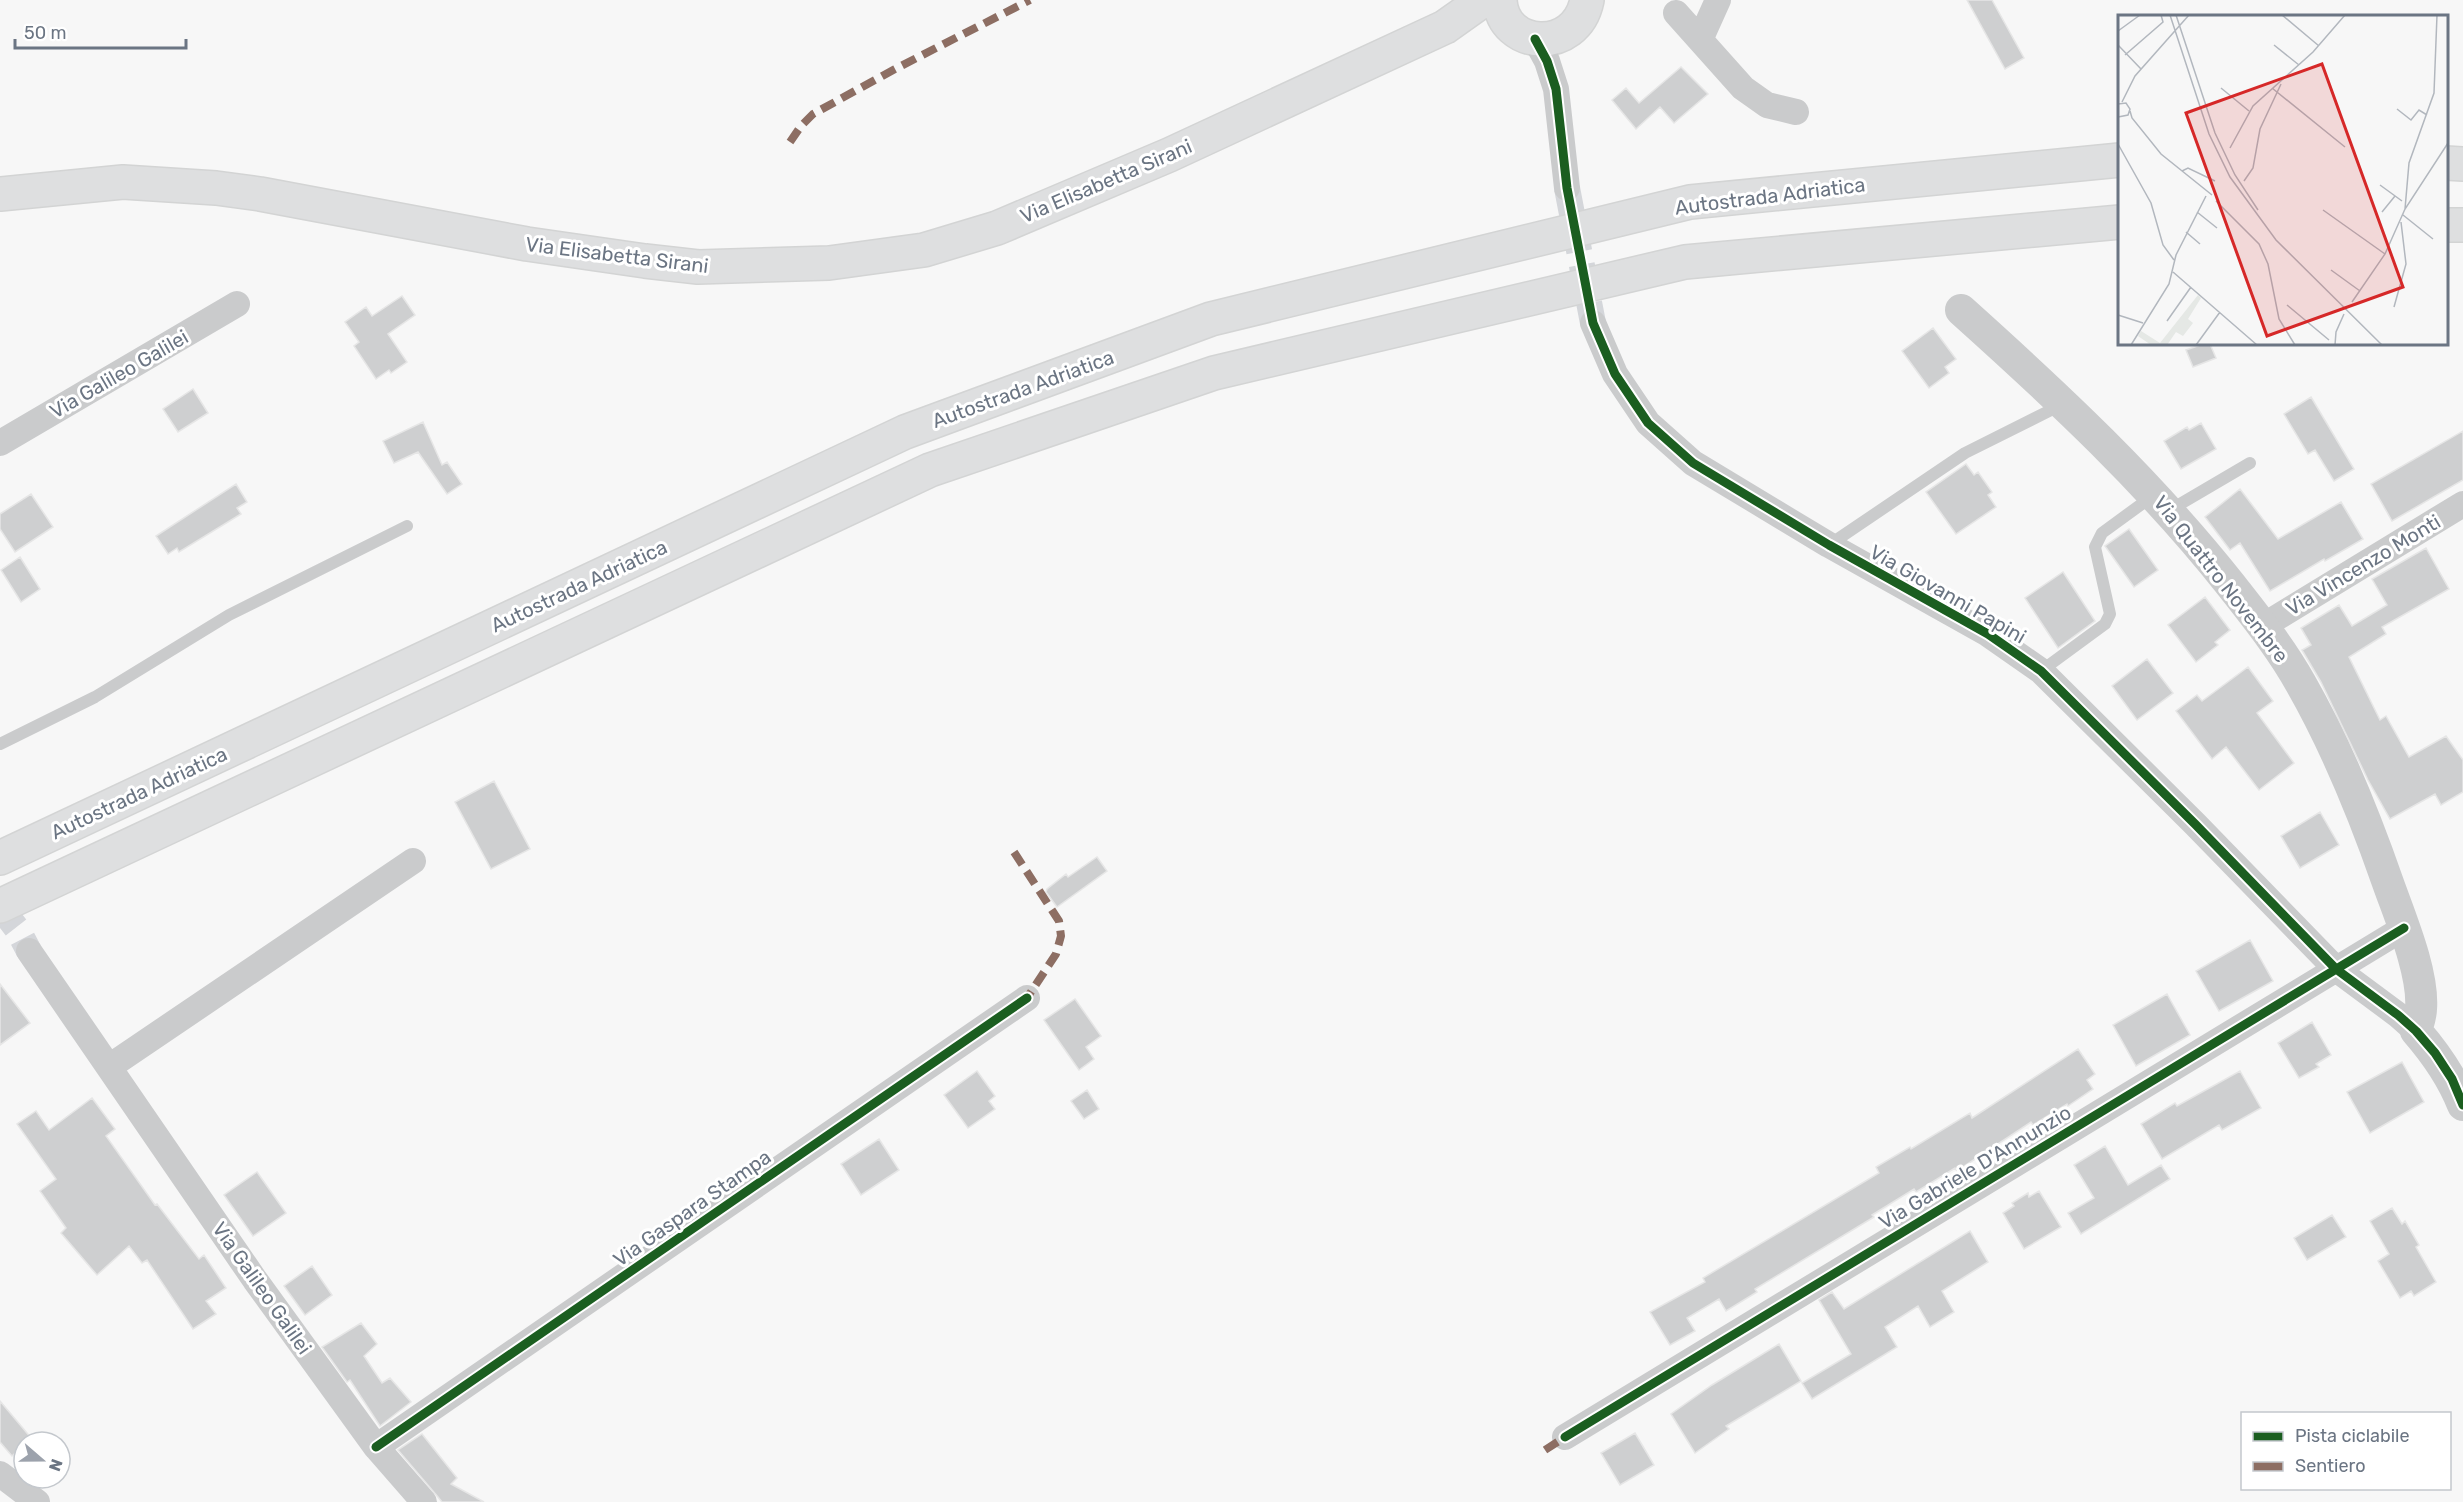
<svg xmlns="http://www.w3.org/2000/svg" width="2463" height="1502" viewBox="0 0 2463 1502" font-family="Rubik,sans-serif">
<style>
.building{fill:#cecfd0;stroke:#e6e6e6;stroke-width:1.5}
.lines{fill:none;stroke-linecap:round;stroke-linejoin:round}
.minor-tunnel{stroke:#d4d6da;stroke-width:26;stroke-dasharray:26 13;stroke-linecap:butt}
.secondary-casing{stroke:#d3d4d4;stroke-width:36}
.motorway-casing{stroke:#d3d4d4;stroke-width:36}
.service{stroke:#cacbcc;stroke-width:12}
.minor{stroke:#cacbcc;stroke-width:26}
.tertiary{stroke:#cacbcc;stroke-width:32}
.secondary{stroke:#dedfe0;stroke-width:33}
.motorway{stroke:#dedfe0;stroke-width:33}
.quiet{stroke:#8d6e63;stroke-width:8;stroke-dasharray:15 8;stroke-linecap:butt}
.cycleway-casing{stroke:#fff;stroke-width:13}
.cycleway{stroke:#1b5e20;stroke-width:9}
.labels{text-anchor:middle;stroke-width:6;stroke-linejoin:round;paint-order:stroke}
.street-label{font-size:20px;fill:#6b7583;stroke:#fff}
.inset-road{fill:none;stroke:#b2b7be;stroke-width:1.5}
.view{fill:#d62828;fill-opacity:0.15;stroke:#d62828;stroke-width:3}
.inset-edge{fill:none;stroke:#6b7583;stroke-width:3}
</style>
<rect width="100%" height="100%" fill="#f7f7f7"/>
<path class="building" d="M1967 0H1992L2024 58 2005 69Z
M1681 67 1708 94 1674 123 1660 107 1636 129 1612 100 1626 88 1639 103Z
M402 296 415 315 388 334 407 362 391 373 389 370 376 379 354 346 359 342 345 322 366 307 372 316Z
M1933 328 1956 359 1945 367 1949 373 1929 388 1902 351Z
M2203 344H2210L2216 358 2193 367 2186 350Z
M193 389 208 413 178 432 163 409Z
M2311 397 2354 469 2334 481 2315 450 2308 454 2284 414Z
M423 422 442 465 447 462 462 484 447 494 418 452 394 463 383 441Z
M2201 423 2216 449 2181 469 2164 441 2187 427 2189 430Z
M2463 431V480L2392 521 2371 484Z
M1966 464 1974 475 1978 472 1992 492 1988 495 1996 507 1956 534 1926 492Z
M236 484 247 502 237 508 241 514 179 552 177 548 168 554 156 536Z
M2240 489 2278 539 2341 502 2363 539 2325 561 2324 559 2270 591 2240 543 2230 550 2205 517Z
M31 494 53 527 15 552 0 529V514Z
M2129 529 2158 570 2134 587 2105 546Z
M2426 548 2449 589 2382 627 2386 634 2349 657 2380 720 2386 716 2409 757 2446 736 2463 760V792L2441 805 2435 794 2390 819 2368 780 2321 682 2302 650 2311 645 2301 628 2339 605 2352 626 2387 605 2372 579Z
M20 557 40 589 21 602 1 570Z
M2063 572 2095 621 2058 648 2025 598Z
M2205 597 2230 630 2215 642 2218 645 2196 662 2168 625Z
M2147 659 2173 693 2137 720 2112 686Z
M2248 667 2273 701 2257 713 2294 763 2259 790 2226 747 2212 759 2176 711 2197 695 2202 701Z
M494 781 530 849 491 869 455 802Z
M2320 812 2339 845 2300 868 2281 836Z
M1097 857 1107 871 1057 907 1046 892 1047 889 1066 874 1068 877Z
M2250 940 2273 981 2219 1011 2196 971Z
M0 984 30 1023 0 1045Z
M2167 994 2190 1035 2136 1066 2113 1025Z
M1075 999 1101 1036 1086 1047 1094 1059 1079 1070 1044 1020Z
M2312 1022 2331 1055 2316 1064 2319 1067 2299 1078 2278 1043Z
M2078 1049 2095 1074 2087 1080 2093 1089 2068 1106 2067 1104 2033 1125 2031 1122 1957 1171 1955 1168 1916 1192 1914 1189 1872 1215 1874 1217 1755 1289 1757 1292 1726 1311 1719 1299 1687 1318 1695 1331 1670 1345 1650 1312 1705 1282 1703 1278 1879 1173 1876 1167 1910 1147 1911 1149 1970 1113 1972 1118Z
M2402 1062 2424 1102 2370 1133 2347 1092Z
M977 1071 995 1096 989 1101 995 1109 968 1128 944 1095Z
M2240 1071 2261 1108 2222 1130 2219 1125 2162 1159 2141 1124 2175 1103 2177 1106Z
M1087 1090 1099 1109 1084 1119 1071 1101Z
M92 1098 115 1129 106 1136 155 1205 157 1204 199 1259 204 1255 226 1288 206 1301 216 1314 193 1329 147 1260 142 1263 129 1246 97 1275 61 1233 66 1228 40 1191 56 1179 17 1124 36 1111 49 1130Z
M879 1139 899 1170 861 1195 841 1164Z
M2105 1146 2128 1185 2161 1165 2170 1179 2081 1234 2068 1213 2094 1198 2074 1165Z
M257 1172 286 1213 253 1236 224 1195Z
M2039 1191 2061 1227 2024 1249 2003 1213 2014 1206 2012 1203 2028 1193 2029 1197Z
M2392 1208 2402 1224 2405 1221 2419 1245 2416 1247 2436 1282 2414 1296 2411 1291 2400 1298 2378 1261 2389 1254 2370 1221Z
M2332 1215 2346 1237 2307 1260 2294 1238Z
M1970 1231 1988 1262 1942 1291 1954 1312 1930 1327 1918 1306 1885 1327 1897 1347 1812 1399 1802 1383 1851 1354 1819 1300 1832 1292 1844 1309Z
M312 1266 332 1295 305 1315 284 1286Z
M361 1323 377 1344 364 1356 382 1383 390 1378 411 1402 380 1426 350 1380 347 1382 322 1347Z
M1779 1344 1801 1381 1726 1426 1729 1429 1695 1453 1671 1414 1712 1385Z
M0 1401 32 1439 24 1442V1445L12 1456 0 1442Z
M1635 1433 1654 1465 1620 1485 1601 1453Z
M422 1434 457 1478 451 1484 484 1502H442L438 1497 398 1450Z"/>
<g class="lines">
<path class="minor-tunnel" d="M1567 188 1593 323
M0 907 18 930 29 951"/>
<g class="secondary-casing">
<path id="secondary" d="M1500 0C1502 49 1576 55 1587 0
M0 194 123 182 216 188 260 194 527 244 645 261 698 267 829 263 924 250 997 228 1169 155 1445 27 1483 0"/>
</g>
<g class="motorway-casing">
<path id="motorway" d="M2446 163 2463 164
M2446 225H2463
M0 858 905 432 1211 319 1690 202 2120 160
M0 906 930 470 1214 373 1685 262 2120 222"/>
</g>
<path class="service" d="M2170 510 2250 463
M1829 545 1965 453 2061 405
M2041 671 2105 624 2110 614 2095 547 2102 533 2154 495
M0 744 95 697 229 615 407 526"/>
<path class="minor" d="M1676 13 1743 88 1767 105 1796 112
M1535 39 1547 61 1556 89 1567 188
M1700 40 1718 0
M1593 323 1615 374 1648 423 1693 463 1829 545 1988 634 2041 671 2195 824 2336 969 2398 1015 2416 1031
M0 443 237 304
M2263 626 2463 504
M29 951 255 1280 376 1447 424 1502
M109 1067 413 861
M1565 1437 2404 928
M376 1447 1027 998
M0 1474 37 1502"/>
<path class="tertiary" d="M1961 310C2058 397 2149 482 2230 584 2255 616 2281 648 2301 684 2337 747 2364 814 2388 883 2400 917 2424 973 2421 1009 2421 1016 2418 1024 2416 1031 2436 1054 2452 1077 2463 1105"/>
<use href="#secondary" class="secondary"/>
<use href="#motorway" class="motorway"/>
<path class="quiet" d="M790 142 801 126 813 114 895 69 1030 0
M1014 852 1059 921 1061 936 1056 954 1027 998
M1545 1450 1565 1437"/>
<g class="cycleway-casing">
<path id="cycleway" d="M1535 39 1547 61 1556 89 1567 188 1593 323 1615 374 1648 423 1693 463 1829 545 1988 634 2041 671 2195 824 2336 969 2398 1015 2416 1031 2435 1053 2452 1079 2463 1105
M1565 1437 2404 928
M376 1447 1027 998"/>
</g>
<use href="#cycleway" class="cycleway"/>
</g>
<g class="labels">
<g class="street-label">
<text transform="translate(1106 181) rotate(-23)" y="7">Via Elisabetta Sirani</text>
<text transform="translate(1770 196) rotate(-7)" y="7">Autostrada Adriatica</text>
<text transform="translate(617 255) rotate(7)" y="7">Via Elisabetta Sirani</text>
<text transform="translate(119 374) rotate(-30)" y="7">Via Galileo Galilei</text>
<text transform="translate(1023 389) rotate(-20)" y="7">Autostrada Adriatica</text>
<text transform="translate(2363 565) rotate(-31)" y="7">Via Vincenzo Monti</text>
<text transform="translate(2221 579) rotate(52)" y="7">Via Quattro Novembre</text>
<text transform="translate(579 586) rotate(-25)" y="7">Autostrada Adriatica</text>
<text transform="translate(1948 594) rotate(30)" y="7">Via Giovanni Papini</text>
<text transform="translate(139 793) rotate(-25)" y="7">Autostrada Adriatica</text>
<text transform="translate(1975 1167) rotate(-31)" y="7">Via Gabriele D'Annunzio</text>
<text transform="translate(692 1208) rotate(-35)" y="7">Via Gaspara Stampa</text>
<text transform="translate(262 1288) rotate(55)" y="7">Via Galileo Galilei</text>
</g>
</g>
<g transform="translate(2118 15)">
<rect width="330" height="330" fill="#f7f7f7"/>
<path d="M80 280 83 283 70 304 75 308 65 321 58 317 49 330H33L20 321 23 316 42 328Z" fill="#e5e8e5"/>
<path class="inset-road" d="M52 0 91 119 112 162 158 225 264 330M58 0 97 118 117 160 140 195M164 0 201 31M0 16 22 0M0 30 23 54M156 30 181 50M7 40 45 7 43 0M103 73 131 96M154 73 227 132M4 87 17 61 71 0M0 89 8 88 12 94 10 100 0 102M279 94 293 105 301 95 309 100M12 96 14 103 43 139 94 180M0 129 33 188 45 230 56 245M112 133 135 91 195 37 227 0M64 156 70 153 97 166M126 166 135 153 142 114 163 69M262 170 284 186M98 186 141 229 150 249 161 304 177 330M287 194 291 148 316 78 319 0M205 195 267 239M79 197 99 213M264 197 277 181M285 200 315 224M68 217 82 229M213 255 242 276M55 257 139 330M234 287 267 239 287 194 330 128M169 290 211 325M276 292 288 249 283 207M0 300 25 308M49 306 73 272M13 330 51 269 58 240 88 181M78 330 102 297M217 330 218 317 226 299"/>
<path class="view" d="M204 49 285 272 149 321 68 98Z"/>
<rect width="330" height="330" class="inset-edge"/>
</g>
<rect x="2241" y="1412" width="210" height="78" fill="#ffffff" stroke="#c4c8cd" stroke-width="1.5"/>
<rect x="2253" y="1432" width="30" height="9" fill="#1b5e20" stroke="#c4c8cd" stroke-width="1.5"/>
<text x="2295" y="1442" font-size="18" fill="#6b7583">Pista ciclabile</text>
<rect x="2253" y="1462" width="30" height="9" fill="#8d6e63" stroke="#c4c8cd" stroke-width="1.5"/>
<text x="2295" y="1472" font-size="18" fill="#6b7583">Sentiero</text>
<g transform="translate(42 1460) rotate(110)"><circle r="28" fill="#ffffff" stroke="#c4c8cd" stroke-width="1.5"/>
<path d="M0-4.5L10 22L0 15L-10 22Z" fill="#9ca2ac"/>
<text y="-9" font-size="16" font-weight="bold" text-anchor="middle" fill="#6b7583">N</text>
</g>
<path d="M15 39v9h171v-9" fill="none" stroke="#6b7583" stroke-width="3"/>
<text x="24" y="39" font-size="18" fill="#6b7583" stroke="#ffffff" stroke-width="4.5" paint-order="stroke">50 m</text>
</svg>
